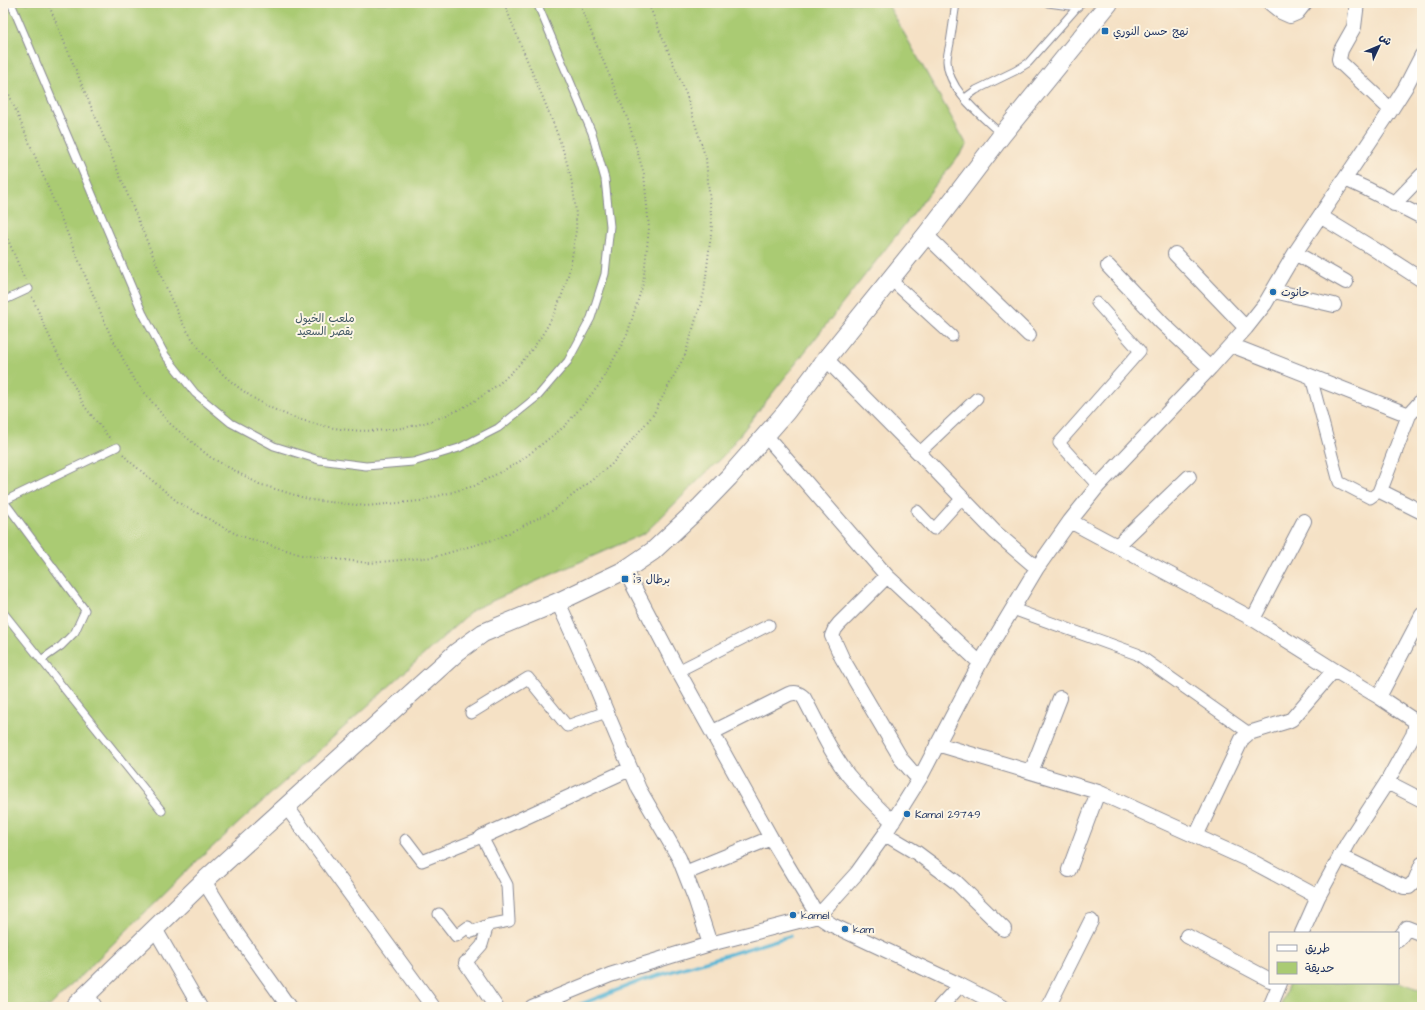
<svg xmlns="http://www.w3.org/2000/svg" width="1425" height="1010" viewBox="0 0 1425 1010" font-family="'Architects Daughter','Playpen Sans Arabic',sans-serif">
<style>
.green{fill:#aacb73;stroke:#627d68}
.lines{fill:none;stroke-linecap:round;stroke-linejoin:round}
.stream{stroke:#58b6d6;stroke-width:3.5}
.service-casing{stroke:#888892;stroke-width:9}
.pedestrian-casing{stroke:#888892;stroke-width:13}
.minor-casing{stroke:#888892;stroke-width:16}
.tertiary-casing{stroke:#888892;stroke-width:20}
.path{stroke:#888892;stroke-width:2;stroke-dasharray:1 3;stroke-linecap:butt}
.service{stroke:#fff;stroke-width:7}
.pedestrian{stroke:#fff;stroke-width:11}
.minor{stroke:#fff;stroke-width:14}
.tertiary{stroke:#fff;stroke-width:18}
.poi-dot{fill:#1f6fb2;stroke:#fcf5e5;stroke-width:1.5}
.labels{text-anchor:middle;stroke-width:4;stroke-linejoin:round;paint-order:stroke}
.poi-label{font-size:11px;fill:#1b2f5e;stroke:#fcf5e5;text-anchor:start}
.park-label{font-size:11px;fill:#3f5663;stroke:#fcf5e5}
</style>
<rect width="100%" height="100%" fill="#fcf5e5"/>
<filter id="ink" filterUnits="userSpaceOnUse"><feTurbulence type="fractalNoise" baseFrequency=".025" numOctaves="2"/><feDisplacementMap in="SourceGraphic" scale="8" xChannelSelector="R" yChannelSelector="G"/><feConvolveMatrix kernelMatrix="1 2 1 2 8 2 1 2 1" color-interpolation-filters="sRGB"/></filter>
<filter id="wash" filterUnits="userSpaceOnUse"><feTurbulence type="fractalNoise" baseFrequency=".012" numOctaves="4" result="noise"/><feDisplacementMap in="SourceGraphic" scale="16" xChannelSelector="R" yChannelSelector="G"/><feGaussianBlur stdDeviation="0.9" result="paint"/><feColorMatrix in="noise" values="0 0 0 0 0 0 0 0 0 0 0 0 0 0 0 0 0 1.4 0 .05"/><feComposite in="paint" operator="in"/></filter>
<g filter="url(#wash)">
<rect width="100%" height="100%" fill="#f5e1c5"/>
<path class="green" d="M3 3H887L967 145 724 455 645 533 474 609 197 861 49 1007H3Z
M1398 982 1422 990V1007H1280L1289 983Z"/>
<g class="lines">
<path class="stream" d="M574 1007 643 980 790 936"/>
</g>
</g>
<g filter="url(#ink)">
<g class="lines">
<g class="service-casing">
<path id="service" d="M11 3 143 314 165 355 195 393 231 423 274 446 319 460 366 466 413 462 459 448 498 428 538 396 568 361 591 318 605 274 610 226 605 179 592 133 537 3
M956 3C954 16 952 30 950 43 949 49 947 55 947 61 948 91 982 116 1001 134
M1048 3 1078 7
M965 98 976 90 1015 71 1028 63 1081 3
M3 301 29 289
M3 500 85 610 75 632 61 646 41 660
M4 501 117 447
M3 612 162 811"/>
</g>
<g class="pedestrian-casing">
<path id="pedestrian" d="M890 279 952 336
M1097 303 1140 351 1059 443 1098 486
M1311 377 1339 482 1370 498 1380 491
M919 453 977 398
M917 511 934 529 962 498
M1013 609 1137 654 1249 733
M678 671 769 625
M471 713 528 678 567 726 606 712
M406 840 422 861 482 837 507 885 509 921 488 925
M439 914 456 936 468 927 472 932 488 925 482 945 466 963"/>
</g>
<g class="minor-casing">
<path id="minor" d="M1270 3 1281 12 1290 16 1297 13 1305 3
M1357 3 1354 27 1341 50 1339 59 1340 62 1391 110
M1345 179 1367 189 1422 217
M1394 204 1422 175
M1320 216 1374 249 1422 280
M926 235 1029 335
M1295 253 1346 282
M1175 254 1246 328
M1108 266 1162 323 1210 368
M1274 291 1334 305
M1231 345 1409 415
M826 359 919 453 995 532 1037 568
M1422 400 1409 415 1380 491 1422 512
M766 436 887 576 980 663
M1070 521 1253 619 1334 670 1379 697 1415 721V728L1413 735 1387 782 1348 842 1318 897 1302 933
M1117 546 1189 477
M625 570 678 671 771 838 818 916 832 925 960 985 1003 1007
M887 576 839 624 835 629 832 636 842 658 902 760 914 774 920 778
M558 602 591 675 639 789 679 858 696 901 710 944
M1253 619 1304 521
M1379 697 1422 615
M713 732 789 694C796 692 799 693 804 698 818 724 830 752 848 775 862 792 877 807 893 822
M937 744 1098 792 1253 862 1318 897
M1031 772 1060 698
M1387 782 1422 800
M286 806 433 1007
M885 834 917 853 956 882 1004 929
M1196 836 1242 739 1249 733 1288 721 1292 719 1334 670
M482 837 630 769
M1340 856 1404 887H1409L1415 881 1422 864
M1069 870 1098 792
M685 873 771 838
M204 881 237 934 289 1007
M155 929 200 1007
M1187 936 1270 980
M1398 940 1407 928 1422 934
M466 963 496 1007
M87 994 95 1007
M532 1007 610 975 645 964 710 944 818 916 857 873 885 834 920 778 980 663 1037 568 1070 521 1098 486 1210 368 1246 328 1265 304 1295 253 1391 110 1405 88 1422 55
M940 1007 960 985
M1048 1007 1091 921
M1270 1007 1280 983"/>
</g>
<g class="tertiary-casing">
<path id="tertiary" d="M74 1007 204 881 457 652 483 633 558 602 625 570 653 551 701 506 729 477 786 412 826 359 926 235 1002 135 1109 3"/>
</g>
<path class="path" d="M48 3 171 299C177 311 182 324 190 335 204 358 225 378 246 393 264 406 285 415 305 421 432 461 561 374 574 242 575 236 577 229 576 222 576 176 558 135 541 93 528 63 516 33 504 3
M3 80 108 330 133 378 168 422 210 457 259 484 311 500 366 506 420 501 474 486 519 462 565 426 600 384 627 335 643 284 649 228 644 174 628 120 579 3
M3 228 25 280
M32 297 55 349 85 407 111 440
M123 454 128 460 179 503 238 535 302 555 369 563 434 557 499 538 554 510 611 465 653 415 685 355 704 293 712 225 706 159 686 94 648 3"/>
<use href="#service" class="service"/>
<use href="#pedestrian" class="pedestrian"/>
<use href="#minor" class="minor"/>
<use href="#tertiary" class="tertiary"/>
</g>
</g>
<g class="poi-dot">
<rect x="1101" y="27" width="8" height="8" rx="2"/>
<circle cx="1273" cy="292" r="4"/>
<rect x="621" y="575" width="8" height="8" rx="2"/>
<circle cx="907" cy="814" r="4"/>
<circle cx="793" cy="915" r="4"/>
<circle cx="845" cy="929" r="4"/>
</g>
<g class="labels">
<g class="poi-label">
<text x="1113" y="35">نهج حسن النوري</text>
<text x="1281" y="296">حانوت</text>
<text x="633" y="583">برطال 3أ</text>
<text x="915" y="818">Kamal 29749</text>
<text x="801" y="919">kamel</text>
<text x="853" y="933">kam</text>
</g>
<g class="park-label">
<text x="325" y="322">ملعب الخيول<tspan x="325" dy="13">بقصر السعيد</tspan></text>
</g>
</g>
<rect width="1425" height="1010" fill="none" stroke="#fcf5e5" stroke-width="16"/>
<rect x="1269" y="932" width="130" height="52" fill="#fcf5e5" stroke="#a2a6af"/>
<rect x="1277" y="945" width="20" height="6" fill="#ffffff" stroke="#a2a6af"/>
<text x="1305" y="952" font-size="12" fill="#1b2f5e">طريق</text>
<rect x="1277" y="962" width="20" height="12" fill="#aacb73" stroke="#a2a6af"/>
<text x="1305" y="972" font-size="12" fill="#1b2f5e">حديقة</text>
<g transform="translate(1379 46) rotate(46)" stroke="#fcf5e5" stroke-width="3" paint-order="stroke">
<path d="M0-3L7 15L0 10L-7 15Z" fill="#1b2f5e"/>
<text y="-6" font-size="11" font-weight="bold" text-anchor="middle" fill="#1b2f5e">ش</text>
</g>
</svg>
